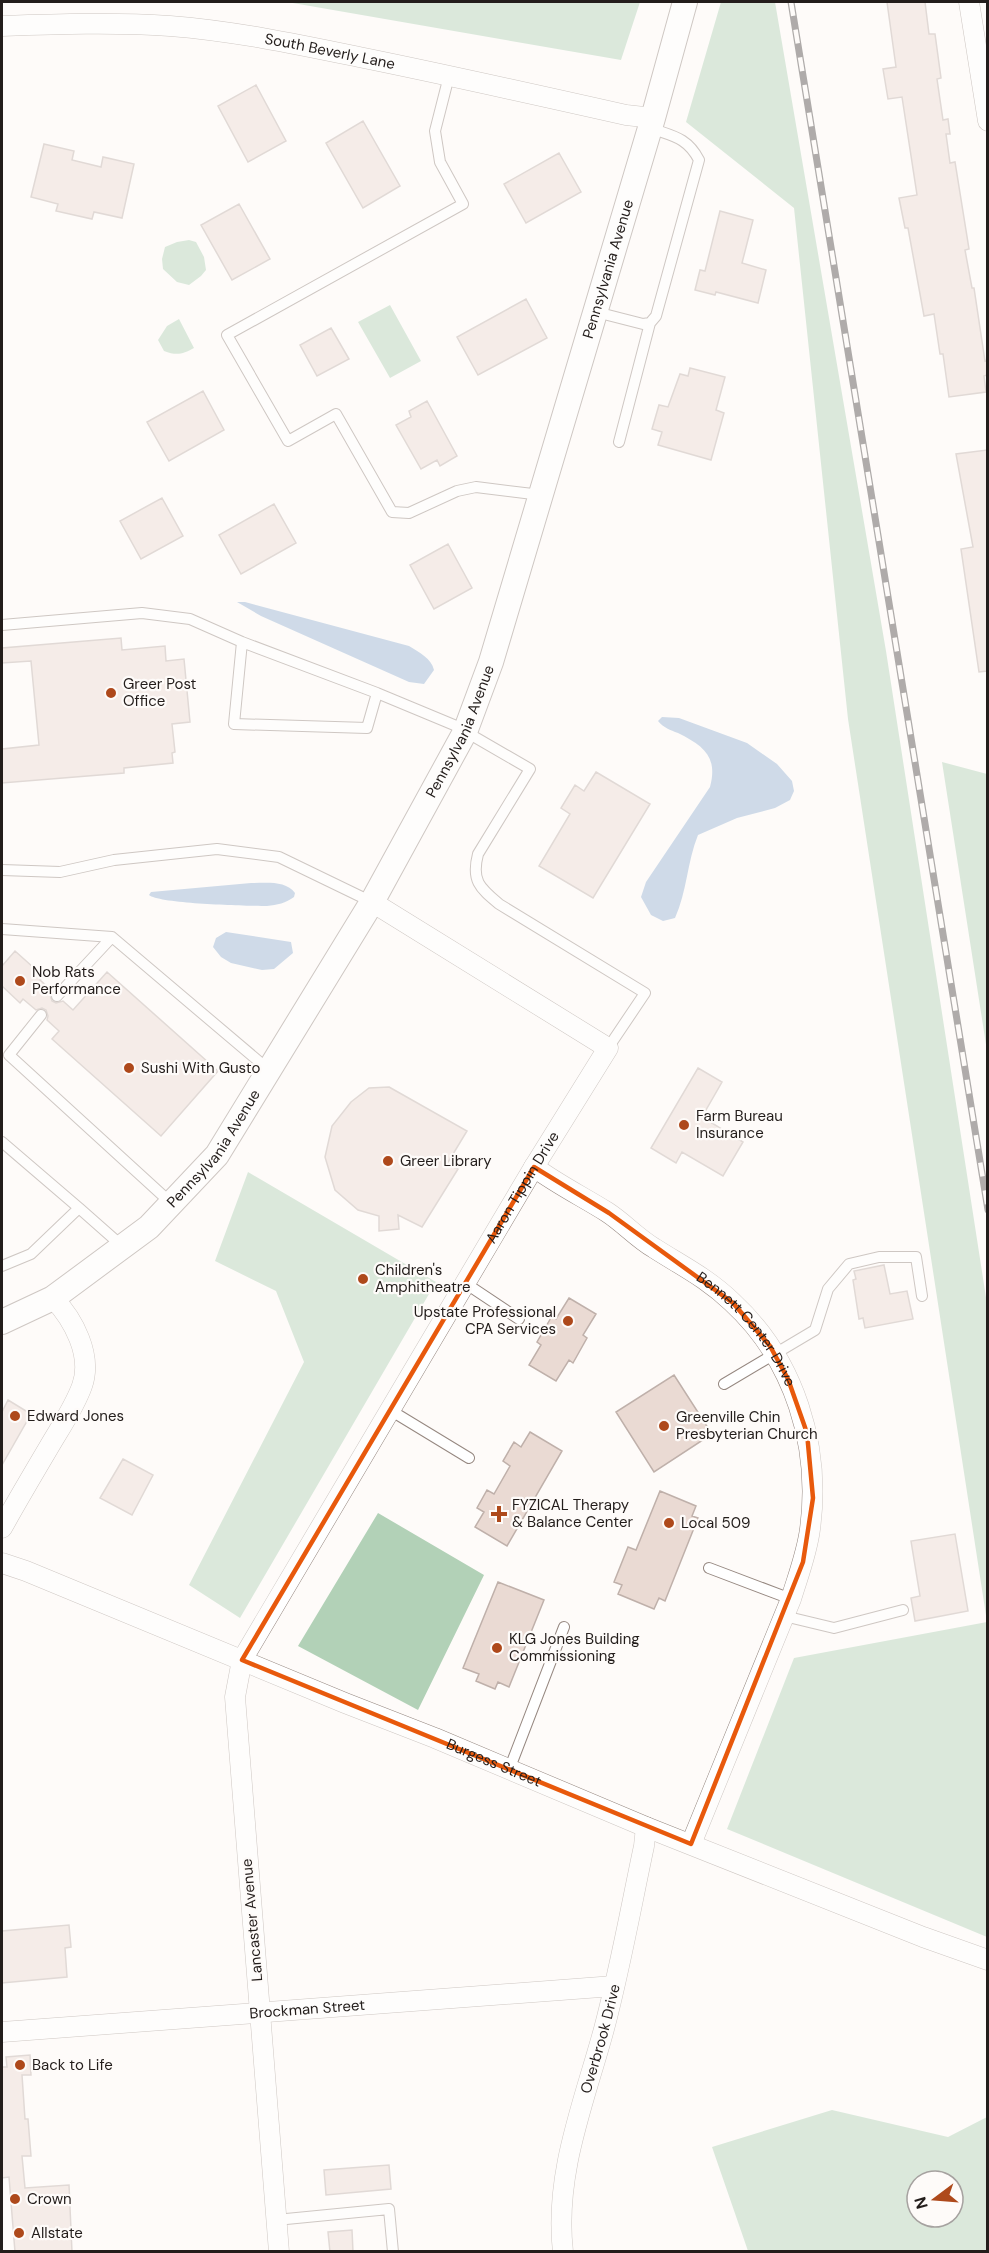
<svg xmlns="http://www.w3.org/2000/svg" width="989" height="2253" viewBox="0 0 989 2253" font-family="'DM Sans',sans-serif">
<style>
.green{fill:#b2d1b7;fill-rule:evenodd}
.water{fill:#97b2d3}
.building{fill:#eadad3;stroke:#bfb0aa;stroke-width:1.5}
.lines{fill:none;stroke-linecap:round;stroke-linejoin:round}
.service-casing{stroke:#968881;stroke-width:12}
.minor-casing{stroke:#968881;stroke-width:21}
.tertiary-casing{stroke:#968881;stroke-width:26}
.service{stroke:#fff;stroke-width:10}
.minor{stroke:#fff;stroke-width:20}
.tertiary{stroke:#fff;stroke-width:24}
.rail-casing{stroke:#504b49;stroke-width:7}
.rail{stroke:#fefbf9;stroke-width:4.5;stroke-dasharray:14;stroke-linecap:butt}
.marked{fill:none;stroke:#e8590c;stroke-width:4.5;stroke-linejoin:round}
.poi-dot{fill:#ae491b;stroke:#fefbf9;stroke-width:2}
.labels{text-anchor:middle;stroke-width:4.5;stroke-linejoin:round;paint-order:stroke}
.street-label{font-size:15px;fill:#231d1b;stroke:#fefbf9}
.poi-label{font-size:15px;fill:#231d1b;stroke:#fefbf9;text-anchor:start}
</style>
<rect width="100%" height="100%" fill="#fefbf9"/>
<path class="green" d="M287 2H640L621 60Z
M721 2H775L886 651 987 1304V1937L727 1829 794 1658 987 1622 848 719 794 208 686 122Z
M189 240 196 242 204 257 206 270 201 276 189 285 177 282 163 269 162 259 165 247 177 242Z
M390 305 421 361 390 378 358 322Z
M179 319 194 348C183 354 177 356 164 351L158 340 167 326Z
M942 762 987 774V1051Z
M248 1172 436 1282 240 1618 189 1585 304 1362 276 1291 215 1261Z
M378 1513 484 1575 418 1710 298 1646Z
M832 2110 948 2137 987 2117V2251H748L712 2147ZM917 2181H953V2217H917Z"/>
<path class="water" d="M237 602H245L409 646C420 653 431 658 434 670L424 684 409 682 261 616Z
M662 717 679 718 747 743 777 764 792 781 794 791 790 800 775 808 737 818 698 835C687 862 687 892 675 918L663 921 651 915 641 897 646 882 710 787C718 757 704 746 678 733 670 730 664 728 658 721Z
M251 883C265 883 286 880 295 893L294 897C286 903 277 905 267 906 249 906 160 904 149 895L151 892Z
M226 932 291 942 293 953 274 969 262 970 231 963 221 957 213 947 216 938Z"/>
<path class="building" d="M887 2H925L929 34H935L941 78 937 79 943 120 948 119 950 134H946L950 163 955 162 969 249 965 250 972 288H974L985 361 987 360V375L984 376 986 392 949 397 943 354H940L934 314 924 316 908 228H905L899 198 917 195 902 97 888 99 883 69 896 67Z
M256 85 286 141 248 162 218 106Z
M363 121 400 186 363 208 326 143Z
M44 144 74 151 72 160 101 167 103 157 134 164 122 218 94 212 92 219 56 211 58 204 31 197Z
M559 153 581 192 526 223 504 184Z
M239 204 270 259 232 280 201 225Z
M720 211 753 220 742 263 766 270 758 303 716 292 715 295 695 290 700 270 705 271Z
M526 299 547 338 478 375 457 337Z
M331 328 349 359 317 376 300 345Z
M690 368 725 377 716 410 724 413 711 460 658 445 662 432 652 429 659 405 668 407 680 374 688 376Z
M203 391 224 430 169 461 147 422Z
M427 401 457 456 440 466 437 460 421 469 396 425 411 417 409 411Z
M987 450V671L979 672 961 549 973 547 956 454Z
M162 498 183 536 141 559 120 521Z
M274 504 296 543 241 574 219 535Z
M448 544 472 588 434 609 410 565Z
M121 638 122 650 165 646 166 661 184 659 190 722 172 724 175 752 172 753 173 763 124 768V773L2 783V749L39 745 31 661 2 663V648Z
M596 772 650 804 593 898 539 866 570 814 561 808 575 785 584 791Z
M15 951 43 976 40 980 52 991 50 995 52 1001 56 1003 63 1001 73 1010 107 972 218 1071 161 1136 52 1039 59 1031 47 1020 48 1016 46 1010 42 1008 36 1010 23 999 20 1003 2 986V966Z
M698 1068 722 1082 702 1117 743 1142 723 1176 682 1152 676 1163 651 1148Z
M389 1087 467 1131 447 1164 458 1169 422 1227 398 1215 399 1229 379 1231V1216L358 1210 335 1190 325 1157 332 1126 351 1102 369 1088Z
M884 1265 890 1294 907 1291 913 1319 865 1328 863 1318 859 1319 853 1280 856 1279 854 1271Z
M569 1298 596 1314 583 1335 587 1338 573 1363 569 1360 556 1381 529 1365 541 1345 537 1342 552 1316 556 1319Z
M674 1375 712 1434 654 1472 616 1412Z
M8 1400 31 1414 2 1465V1412Z
M530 1432 562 1451 507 1546 475 1527 484 1512 477 1508 487 1490 494 1494 510 1466 503 1461 514 1442 521 1447Z
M123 1459 153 1475 132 1515 100 1498Z
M660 1491 696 1506 692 1516 698 1518 665 1601 659 1598 654 1609 618 1594 622 1585 614 1582 628 1547 636 1550Z
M955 1534 968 1611 915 1621 911 1598 920 1596 911 1541Z
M498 1582 544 1600 509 1687 498 1682 495 1689 476 1681 479 1674 463 1668Z
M69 1925 71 1947 65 1948 67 1977 2 1983V1931Z
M30 2055 31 2075H22L25 2119H28L31 2156H22L25 2188 69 2185 72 2252H15L9 2177 2 2178V2067H7L6 2057Z
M389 2165 391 2189 326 2195 324 2170Z
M352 2230 353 2252H330L328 2232Z"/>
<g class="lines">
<g class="service-casing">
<path id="service" d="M449 76 435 131 440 162 463 204 227 335 288 441 336 414 392 512 409 513 457 491 476 487 541 495
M596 312 643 324 650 323 656 316 699 160C687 137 672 136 650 128
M619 442 650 323
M2 625 142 613 190 619 242 642 377 693 454 725 530 769 478 854C471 881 480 888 499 904L645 993 608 1048
M242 642 234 724 367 728 377 693
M2 870 60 872 114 860 217 849 279 857 372 902
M2 929 112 937
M57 996 112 937 269 1070
M41 1015 9 1055 171 1203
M2 1142 79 1208
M2 1266 31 1254 79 1208 122 1246
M465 1283 519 1319
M724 1384 815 1330 828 1289 849 1264 879 1257H916L922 1296
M390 1410 469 1458
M709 1568 791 1599
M784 1616 834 1628 903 1610
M509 1770 564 1627
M276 2220 389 2209 393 2252"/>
</g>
<g class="minor-casing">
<g id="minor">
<path d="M969 2 988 121"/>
<path id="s1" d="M2 26C58 24 114 22 170 26 234 31 296 44 359 57 448 75 537 95 626 115L653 118"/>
<path id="s2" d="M534 1167C557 1184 583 1197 607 1212 624 1223 637 1238 654 1248 682 1266 707 1278 732 1302 795 1360 821 1446 810 1529 807 1553 798 1576 791 1599L691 1844"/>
<path d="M2 1528C17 1501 33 1474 49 1447 60 1428 74 1408 82 1386 93 1355 73 1319 53 1298"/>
<path id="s3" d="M2 1563 26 1571 345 1703 435 1738 646 1827 923 1937 988 1960"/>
<path id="s4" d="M2 2032 614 1986"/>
<path id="s5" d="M279 2252 235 1697 242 1660 534 1167 608 1048 372 902"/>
<path id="s6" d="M563 2252C554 2174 584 2103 604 2029 620 1969 631 1907 644 1846L646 1827"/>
</g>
</g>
<g class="tertiary-casing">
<g id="tertiary">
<path id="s7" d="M2 1322 53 1298 149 1227 217 1155 372 902 465 732 491 662 653 118 685 2"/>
</g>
</g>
<use href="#service" class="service"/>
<use href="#minor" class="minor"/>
<use href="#tertiary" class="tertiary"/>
<g class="rail-casing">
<path id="rail" d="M791 2 988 1210"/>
</g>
<use href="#rail" class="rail"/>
</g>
<path d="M0 0H989V2253H0ZM534 1167 609 1213 733 1303 770 1346 788 1379 807 1433 813 1498 803 1562 691 1844 242 1660Z" fill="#fefbf9" fill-opacity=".55" fill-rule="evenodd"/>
<path class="marked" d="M534 1167 609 1213 733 1303 770 1346 788 1379 807 1433 813 1498 803 1562 691 1844 242 1660Z"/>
<g class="poi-dot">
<circle cx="111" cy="693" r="6"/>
<circle cx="20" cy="981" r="6"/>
<circle cx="129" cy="1068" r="6"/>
<circle cx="684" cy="1125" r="6"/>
<circle cx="388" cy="1161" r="6"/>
<circle cx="363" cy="1279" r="6"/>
<circle cx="568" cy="1321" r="6"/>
<circle cx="15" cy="1416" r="6"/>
<circle cx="664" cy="1426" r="6"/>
<path d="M496 1505h6v6h6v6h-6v6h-6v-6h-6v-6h6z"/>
<circle cx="669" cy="1523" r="6"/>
<circle cx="497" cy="1648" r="6"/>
<circle cx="20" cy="2065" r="6"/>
<circle cx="15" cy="2199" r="6"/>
<circle cx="19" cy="2233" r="6"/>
</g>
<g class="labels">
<g class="street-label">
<text dy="5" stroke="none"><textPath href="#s1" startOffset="330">South Beverly Lane</textPath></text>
<text dy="5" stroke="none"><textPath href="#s7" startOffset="1250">Pennsylvania Avenue</textPath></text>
<text dy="5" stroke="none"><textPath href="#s7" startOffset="764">Pennsylvania Avenue</textPath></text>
<text dy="5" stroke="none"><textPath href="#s7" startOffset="278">Pennsylvania Avenue</textPath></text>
<text dy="5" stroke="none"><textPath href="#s5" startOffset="1144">Aaron Tippin Drive</textPath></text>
<text dy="5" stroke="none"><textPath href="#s2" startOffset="270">Bennett Center Drive</textPath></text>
<text dy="5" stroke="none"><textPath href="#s3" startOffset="531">Burgess Street</textPath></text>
<text transform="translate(252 1920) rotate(-95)" y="5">Lancaster Avenue</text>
<text dy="5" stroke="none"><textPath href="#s4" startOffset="306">Brockman Street</textPath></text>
<text dy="5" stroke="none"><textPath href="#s6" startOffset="218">Overbrook Drive</textPath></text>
</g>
<g class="poi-label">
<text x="123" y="689">Greer Post<tspan x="123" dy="17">Office</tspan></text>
<text x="32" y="977">Nob Rats<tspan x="32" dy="17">Performance</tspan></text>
<text x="141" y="1073">Sushi With Gusto</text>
<text x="696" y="1121">Farm Bureau<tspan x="696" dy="17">Insurance</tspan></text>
<text x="400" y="1166">Greer Library</text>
<text x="375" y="1275">Children's<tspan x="375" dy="17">Amphitheatre</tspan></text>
<text x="556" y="1317" text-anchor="end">Upstate Professional<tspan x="556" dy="17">CPA Services</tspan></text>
<text x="27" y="1421">Edward Jones</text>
<text x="676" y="1422">Greenville Chin<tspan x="676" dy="17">Presbyterian Church</tspan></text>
<text x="512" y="1510">FYZICAL Therapy<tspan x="512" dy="17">&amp; Balance Center</tspan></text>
<text x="681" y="1528">Local 509</text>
<text x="509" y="1644">KLG Jones Building<tspan x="509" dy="17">Commissioning</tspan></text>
<text x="32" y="2070">Back to Life</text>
<text x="27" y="2204">Crown</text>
<text x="31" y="2238">Allstate</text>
</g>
</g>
<rect width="989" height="2253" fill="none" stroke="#231d1b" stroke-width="6"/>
<g transform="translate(935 2199) rotate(254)"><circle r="28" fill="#fefbf9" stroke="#a6a2a0" stroke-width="1.5"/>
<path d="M0-4.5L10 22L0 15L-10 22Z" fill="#ae491b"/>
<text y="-9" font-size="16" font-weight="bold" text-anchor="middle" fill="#231d1b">N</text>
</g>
</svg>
